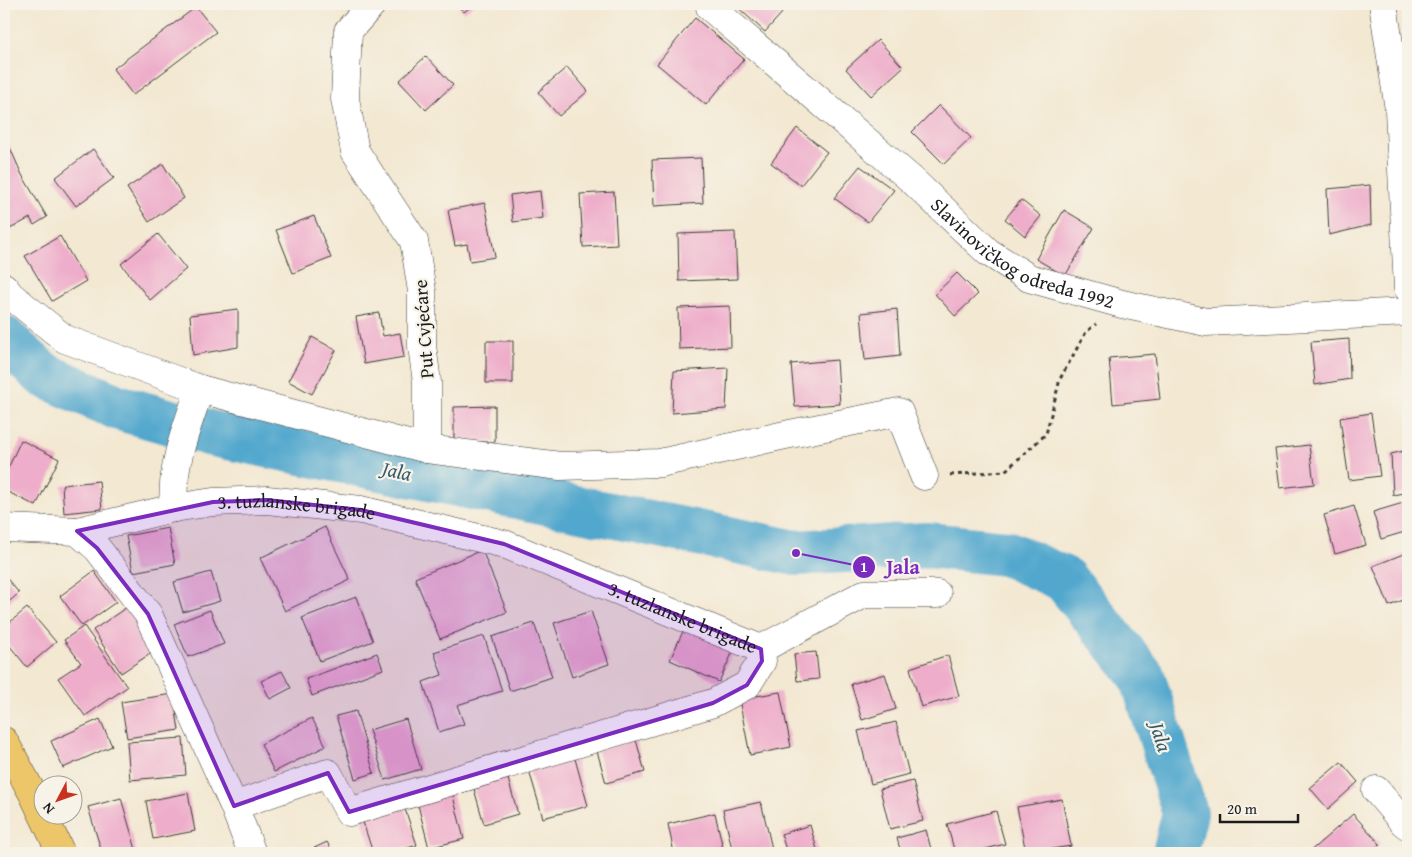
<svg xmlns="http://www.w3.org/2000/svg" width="1412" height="857" viewBox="0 0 1412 857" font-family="'Gentium Book Plus',serif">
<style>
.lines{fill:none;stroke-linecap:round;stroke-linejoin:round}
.river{stroke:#51a7cd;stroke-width:46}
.building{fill:#eeadca}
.minor-casing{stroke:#3c3b37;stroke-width:29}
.major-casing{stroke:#3c3b37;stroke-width:29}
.path{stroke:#3c3b37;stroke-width:3;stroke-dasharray:4 4;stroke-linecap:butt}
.minor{stroke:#fff;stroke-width:28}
.major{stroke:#ecc669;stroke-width:28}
.marked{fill:#7b2cbf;fill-opacity:0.2;stroke:#7b2cbf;stroke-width:4;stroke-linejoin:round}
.labels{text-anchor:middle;stroke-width:4.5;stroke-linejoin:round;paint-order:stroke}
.street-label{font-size:19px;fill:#1c1c1c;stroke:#f7f3e8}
.water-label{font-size:20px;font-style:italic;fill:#345b6c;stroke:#f7f3e8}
.leader{fill:none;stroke:#7b2cbf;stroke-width:2}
.callout-dot{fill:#7b2cbf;stroke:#f7f3e8;stroke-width:2}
.mark-label{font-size:15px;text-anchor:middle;font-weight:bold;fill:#fff}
.callout-label{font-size:20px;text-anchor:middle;font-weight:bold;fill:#7b2cbf;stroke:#f7f3e8;stroke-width:4.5;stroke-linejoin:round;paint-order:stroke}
</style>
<rect width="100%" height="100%" fill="#f7f3e8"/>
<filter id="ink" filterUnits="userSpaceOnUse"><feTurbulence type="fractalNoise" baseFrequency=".02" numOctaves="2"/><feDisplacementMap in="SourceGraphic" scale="10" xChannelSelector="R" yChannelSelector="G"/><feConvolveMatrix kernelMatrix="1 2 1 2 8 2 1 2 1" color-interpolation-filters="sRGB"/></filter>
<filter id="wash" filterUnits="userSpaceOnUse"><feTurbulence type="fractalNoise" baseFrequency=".0096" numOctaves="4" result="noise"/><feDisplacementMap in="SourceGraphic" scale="20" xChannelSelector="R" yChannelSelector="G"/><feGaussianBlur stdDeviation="1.12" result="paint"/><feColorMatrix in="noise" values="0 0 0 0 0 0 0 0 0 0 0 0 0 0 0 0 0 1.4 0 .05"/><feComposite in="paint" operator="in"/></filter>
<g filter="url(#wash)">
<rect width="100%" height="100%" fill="#f3e8d2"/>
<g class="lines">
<path class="river" d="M4 339 44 375 117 407 213 434 796 553 927 545 1006 553 1064 579 1142 676 1185 813 1175 853"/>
</g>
<g id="blocks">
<path class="building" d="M456 4H474L464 12Z
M734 4H790L765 32Z
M196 7 216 32 133 95 113 69Z
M695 18 744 59 706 105 657 64Z
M878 40 903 67 871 96 846 69Z
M426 56 453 85 426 110 399 81Z
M567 67 588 91 559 116 538 92Z
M939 105 971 138 944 164 912 132Z
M797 128 827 152 801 185 771 163Z
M4 134 22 175 47 217 34 225 30 218 8 230 4 222Z
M93 149 114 178 76 206 55 178Z
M701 158 703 203 654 206 652 160Z
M163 164 184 198 149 222 127 188Z
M860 166 894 190 868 222 834 198Z
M1370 185 1371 225 1329 235 1327 189Z
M540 191 543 218 513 222 510 195Z
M614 192 617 245 583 247 580 194Z
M1021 200 1041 216 1025 236 1005 219Z
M485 203 495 257 470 261 467 244 455 246 448 210Z
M1064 210 1094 228 1065 276 1036 259Z
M314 216 331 258 293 273 276 230Z
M735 232 737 279 679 281 678 234Z
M158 234 186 269 150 300 121 264Z
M60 236 86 281 52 301 25 256Z
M957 273 978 294 955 316 935 294Z
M730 306 731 347 679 349 678 308Z
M238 309V347L193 355 190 315Z
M897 309 900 356 865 360 861 313Z
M379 313 383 336 400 333 404 357 364 364 356 317Z
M312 337 336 350 312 394 288 381Z
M1349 339 1350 379 1315 385 1311 342Z
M486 341H513V383H486Z
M1155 354 1160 399 1113 404 1109 358Z
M837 360 840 404 795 407 791 364Z
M728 368 726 409 672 413 674 371Z
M495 406V442H454V407Z
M1371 413 1380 476 1349 480 1340 418Z
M21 440 59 459 36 506 4 490V477Z
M1309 445 1314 484 1280 488 1275 449Z
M1408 450V492L1393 495 1391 454Z
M99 481 102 509 64 513 62 485Z
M1403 503 1408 522V531L1381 539 1373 512Z
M1354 506 1366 545 1335 554 1324 515Z
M325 527 350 580 285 611 260 558Z
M168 528 175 564 133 572 126 536Z
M482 550 507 612 440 639 415 578Z
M1406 553 1408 557V598L1389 606 1373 566Z
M94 571 116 602 82 626 60 596Z
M211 572 220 601 183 612 174 582Z
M4 575 19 593 4 606Z
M356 597 373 641 320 661 302 618Z
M127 607 156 650 121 673 93 630Z
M27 608 56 642 27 667 4 639V627Z
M210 610 224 644 188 657 174 624Z
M591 611 609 664 572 677 554 623Z
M534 623 552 677 510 691 492 637Z
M84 626 127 687 85 716 58 678 81 663 64 640Z
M685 627 734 649 719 682 670 660Z
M484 636 502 691 457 705 464 724 439 732 423 682 442 675 434 652Z
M816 652 819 679 797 681 794 654Z
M377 653 383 669 312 696 306 679Z
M948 655 959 696 921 707 910 668Z
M282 671 291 688 270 699 261 681Z
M885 674 896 709 862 720 851 684Z
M780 692 791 747 750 755 739 699Z
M173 694 179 730 127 738 121 702Z
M356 711 374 773 355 779 336 716Z
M312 718 326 746 274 772 261 744Z
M100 719 112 746 63 768 51 741Z
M406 719 421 769 385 780 369 730Z
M896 722 909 774 871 784 858 731Z
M183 738 186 775 130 780 127 742Z
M636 740 645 772 606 783 597 751Z
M574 755 588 806 543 818 528 767Z
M1341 762 1358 782 1328 809 1310 788Z
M506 772 518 814 484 824 472 782Z
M913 781 923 821 890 829 880 789Z
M452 792 464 839 429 848 417 801Z
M188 793 195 831 153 839 146 801Z
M121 798 137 853H102L88 807Z
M1062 799 1071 846 1026 853 1017 807Z
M761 802 773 853H733L723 810Z
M403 803 417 845 391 853H373L361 816Z
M996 811 1005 844 970 853H955L947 824Z
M715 813 724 853H674L668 824Z
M1353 814 1380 844 1370 853H1308Z
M810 825 818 853H787L781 834Z
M926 830 932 853H901L897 838Z
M327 842 333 853H304Z"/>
</g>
</g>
<g filter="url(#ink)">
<use href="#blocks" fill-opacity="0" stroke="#3c3b37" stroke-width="1"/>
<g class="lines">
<g class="minor-casing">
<g id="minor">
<path d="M1383 4 1399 110 1408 288"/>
<path id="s1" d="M710 7 912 180 988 252 1029 278 1122 304 1206 322 1408 312"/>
<path d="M4 287 10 295 65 339 200 389 427 449V382L422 346V291L414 241 355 151 345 99 348 31 372 4"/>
<path d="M427 449 560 466 660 463 785 435 899 412 924 476"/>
<path d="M174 508C170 468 187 426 200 389"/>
<path id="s2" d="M4 528 77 531 174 508 213 502 267 500 361 510 504 544 761 649"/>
<path d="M77 531 97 548 148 614 234 806 252 853"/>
<path d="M761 649 864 594H937"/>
<path d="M1376 790 1403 822 1408 826"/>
<path d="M234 806 328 773 349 812 713 703 747 685 762 661 761 649"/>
</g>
</g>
<g class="major-casing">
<path id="major" d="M4 741 33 794 61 853"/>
</g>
<path class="path" d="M950 475 1005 471 1046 434 1060 379 1086 332 1096 324"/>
<use href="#minor" class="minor"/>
<use href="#major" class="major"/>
</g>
</g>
<path class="marked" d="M267 500 361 510 504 544 761 649 762 661 747 685 713 703 349 812 328 773 234 806 148 614 97 548 77 531 213 502Z"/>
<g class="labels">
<g class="street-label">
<text dy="7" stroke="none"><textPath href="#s1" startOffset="402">Slavinovičkog odreda 1992</textPath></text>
<text transform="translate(423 329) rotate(-94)" y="7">Put Cvjećare</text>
<text dy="7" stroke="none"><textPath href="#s2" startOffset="296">3. tuzlanske brigade</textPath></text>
<text dy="7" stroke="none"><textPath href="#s2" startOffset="701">3. tuzlanske brigade</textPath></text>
</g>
<g class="water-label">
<text transform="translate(397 471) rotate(12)" y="7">Jala</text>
<text transform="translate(1161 737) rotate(73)" y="7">Jala</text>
</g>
</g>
<path class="leader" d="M796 553L864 567"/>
<g class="callout-dot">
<circle cx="796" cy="553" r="5"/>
<circle cx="864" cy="567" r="12"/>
</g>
<g class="mark-label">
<text x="864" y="572">1</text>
</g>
<g class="callout-label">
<text x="903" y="574">Jala</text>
</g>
<rect width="1412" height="857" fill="none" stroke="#f7f3e8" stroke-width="20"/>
<g transform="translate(58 800) rotate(229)"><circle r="24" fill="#f7f3e8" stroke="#9f9d96"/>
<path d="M0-4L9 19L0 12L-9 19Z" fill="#c8321e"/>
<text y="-8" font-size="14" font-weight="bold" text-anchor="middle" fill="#1c1c1c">N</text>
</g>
<path d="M1220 814v8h78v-8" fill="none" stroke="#1c1c1c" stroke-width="2.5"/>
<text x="1227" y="814" font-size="15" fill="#1c1c1c" stroke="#f7f3e8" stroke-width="4" paint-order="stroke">20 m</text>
</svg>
